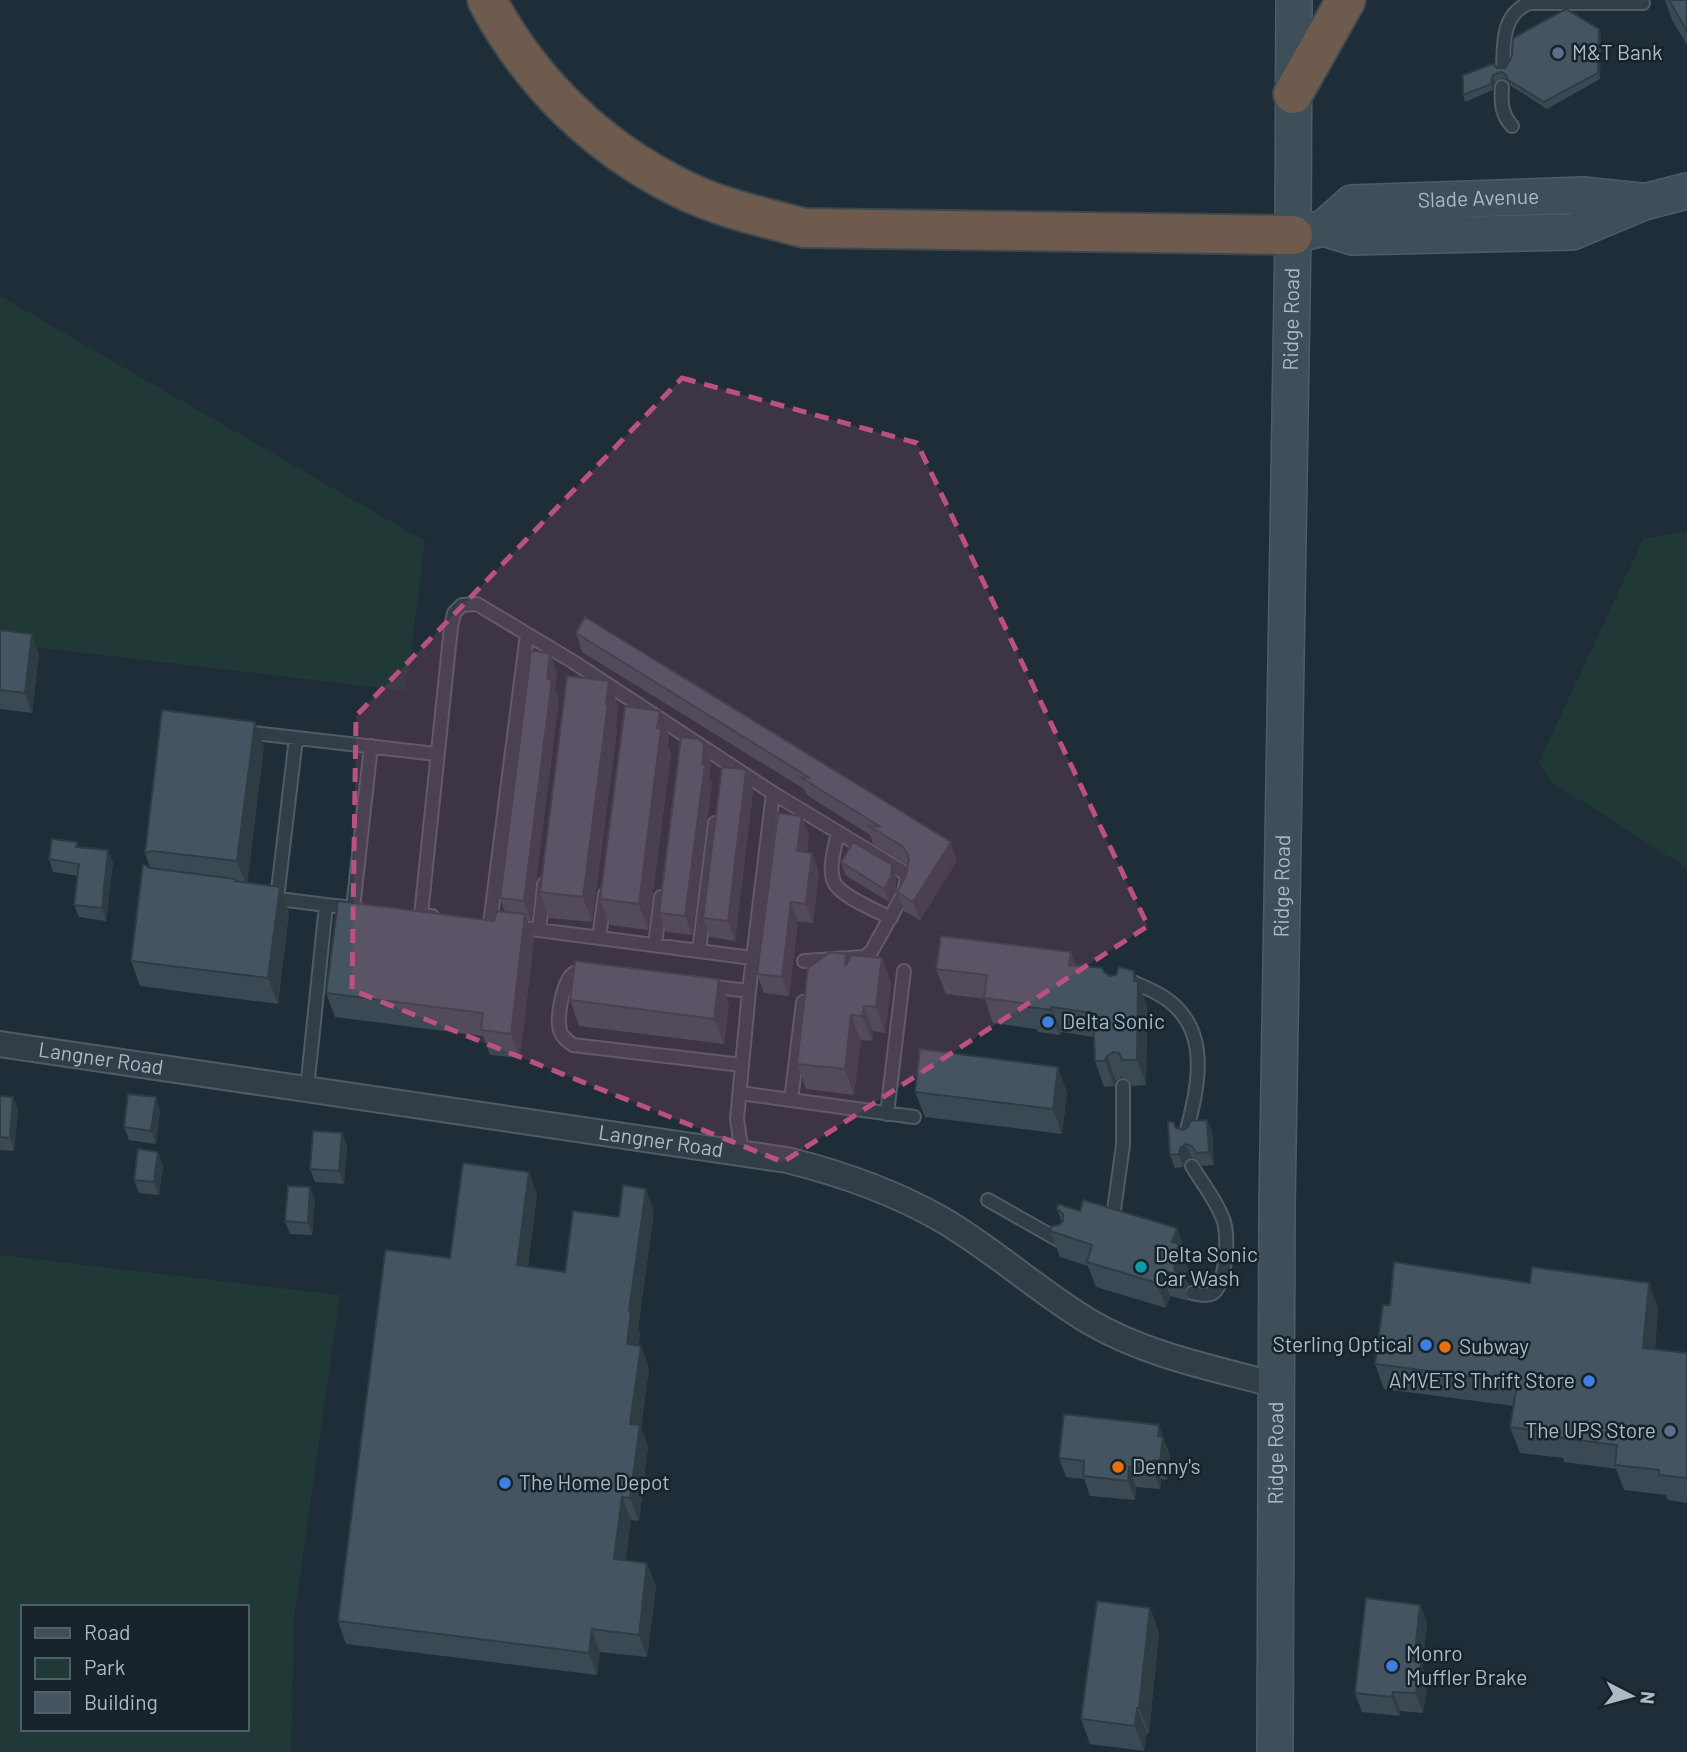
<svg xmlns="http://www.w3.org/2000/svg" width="1687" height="1752" viewBox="0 0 1687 1752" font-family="Barlow,sans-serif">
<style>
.green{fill:#203836;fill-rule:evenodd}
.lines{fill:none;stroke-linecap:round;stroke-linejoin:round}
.lane-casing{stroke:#4f5c66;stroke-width:16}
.street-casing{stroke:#4f5c66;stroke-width:28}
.secondary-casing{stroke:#4f5c66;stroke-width:38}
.highway-casing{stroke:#3c4951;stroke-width:42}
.lane{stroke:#313e47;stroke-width:12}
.street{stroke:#313e47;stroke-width:24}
.secondary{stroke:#3f4f5a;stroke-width:35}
.highway{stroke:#6e5b4e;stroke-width:38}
.wall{fill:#3a4953}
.shaded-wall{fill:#303c44}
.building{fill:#445561;stroke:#303c44;stroke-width:2}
.marked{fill:#ba5180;fill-opacity:0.2;stroke:#ba5180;stroke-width:5;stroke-dasharray:14 9;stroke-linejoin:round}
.service-dot{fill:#5c6f8a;stroke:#17232b;stroke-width:2.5}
.shop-dot{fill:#3f7fe0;stroke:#17232b;stroke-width:2.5}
.culture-dot{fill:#0f9aa8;stroke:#17232b;stroke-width:2.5}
.food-dot{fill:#e8710a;stroke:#17232b;stroke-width:2.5}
.labels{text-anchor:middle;stroke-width:5;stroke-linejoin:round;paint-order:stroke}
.poi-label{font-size:21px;fill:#abbac5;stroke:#17232b;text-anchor:start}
.street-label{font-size:21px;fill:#abbac5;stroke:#17232b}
</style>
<rect width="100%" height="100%" fill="#1e2d37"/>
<path class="green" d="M0 296 425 541 406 691 0 643Z
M1687 531V868L1550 781 1539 762 1643 539Z
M0 1255 340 1295 294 1619 291 1752H0ZM23 1607H247V1729H23Z"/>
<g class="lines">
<g class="lane-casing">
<path id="lane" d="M1503 67C1504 41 1502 15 1529 3H1643
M1502 87C1501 102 1501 114 1512 126
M245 732 436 754
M838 832C835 847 828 868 834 882 840 896 877 911 891 918
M271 898 326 905
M277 899 296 738
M353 908 371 746
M432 916 421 915 451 627 454 613 462 605 477 604 572 661 773 793
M490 924 527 634
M516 927 752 958
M539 930 544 884
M599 938 605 894
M655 945 661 897
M699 951 715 823
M588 972 574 973C563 980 555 1021 561 1033 563 1038 569 1042 573 1045L742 1065
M1126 979C1144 987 1164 994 1178 1009 1210 1043 1196 1094 1186 1134
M707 986 749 991
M307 1089 326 905 354 908
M740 1093 791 1100 803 1002
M791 1100 914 1117
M887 1114 904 971
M742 1154 737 1119 749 991 773 793 902 871 907 877 904 893 871 952 864 957 804 961
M988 1200 1064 1243
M1114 1210 1123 1145V1086
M1192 1293C1199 1294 1206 1297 1213 1293 1227 1283 1229 1233 1223 1219 1216 1200 1202 1183 1192 1166"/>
</g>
<g class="street-casing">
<g id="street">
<path id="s1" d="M0 1044 787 1160C839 1173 894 1192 941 1219 993 1249 1038 1291 1090 1322 1146 1355 1213 1368 1276 1385"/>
</g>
</g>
<g class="secondary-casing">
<g id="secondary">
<path id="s2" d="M1324 228 1352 203 1583 195 1640 201"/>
<path d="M1293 235 1324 228 1353 237 1572 232 1644 202 1687 191"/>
<path id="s3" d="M1275 1752 1277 1208 1293 235 1294 0"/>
</g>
</g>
<g class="highway-casing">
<path id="highway" d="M487 0C530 82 598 148 682 189 720 208 763 217 804 228L1293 235
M1293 94 1346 0"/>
</g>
<use href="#lane" class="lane"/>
<use href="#street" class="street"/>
<use href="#secondary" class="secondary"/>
<use href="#highway" class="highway"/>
</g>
<path class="wall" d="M1665 0H1687V45L1672 20Z
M1601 35 1600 79 1547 109 1511 86 1507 80 1503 78 1495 82 1493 90 1465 102 1463 95 1497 68H1505Z
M0 630 39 654 32 713 0 709Z
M576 633 957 861 920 920 904 911 897 892 905 878 908 865 873 844 870 835 807 795 804 789 582 652Z
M557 672 555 690 559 699 531 921 527 920 534 939 520 1058 490 1055 483 1036 335 1017 326 993 494 921 505 912 500 898Z
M609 681 618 706 616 726 617 730 592 922 549 918 540 892Z
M669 736 668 747 671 754 648 930 610 925 600 899Z
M704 744 711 763 709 776 712 784 692 935 666 932 659 913Z
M264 747 247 882 289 912 278 1004 140 986 131 961 150 868 145 853Z
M753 791 735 941 710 937 703 918Z
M802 816 809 835 807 852 819 872 813 923 798 921 789 996 764 993 757 974Z
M79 847 108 850 113 863 106 921 79 917 74 905 78 876 53 872 49 859Z
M841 862 892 865 896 878V890L889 902 845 875Z
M882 958 891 984 885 1033 873 1031 872 1041 861 1040 854 1095 806 1089 797 1064 848 960Z
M1075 966 1104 972 1110 976 1134 971 1147 1006 1146 1085 1132 1086 1128 1079 1122 1077 1116 1081 1114 1086 1104 1087 1095 1061 1094 1037 1061 1032 1060 1035 1038 1032 1036 1029 993 1023 985 999 946 994 936 969Z
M570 1000 729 1004 724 1044 579 1026Z
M915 1092H1067L1062 1134 925 1117Z
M0 1096 13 1097 18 1110 14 1151 0 1150Z
M160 1110 156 1144 129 1140 124 1127Z
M1207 1120 1212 1132 1214 1165 1202 1166 1197 1159 1191 1157 1185 1161 1183 1167 1175 1168 1170 1155 1176 1128 1183 1130Z
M342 1133 347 1146 344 1184 315 1182 310 1169Z
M163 1165 159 1195 139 1193 134 1180Z
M310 1187 315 1200 312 1235 290 1234 285 1221Z
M537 1195 528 1267 565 1272 619 1217 654 1211 638 1329 640 1334 638 1346H641L649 1369 641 1427 648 1447 639 1521 631 1520 625 1560 656 1586 647 1657 600 1652 597 1675 346 1644 338 1621 450 1258Z
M1057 1209 1080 1211 1177 1228 1186 1254 1184 1259 1188 1269 1185 1277 1189 1285 1185 1290 1189 1301 1170 1296 1166 1308 1096 1287 1088 1266 1060 1257 1050 1231 1062 1222Z
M1390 1305 1658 1308 1655 1349 1687 1353V1503L1668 1500 1666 1495 1624 1490 1616 1469 1564 1462 1563 1458 1520 1453 1510 1427 1514 1406 1384 1389 1375 1364Z
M1166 1444 1170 1456 1167 1480 1161 1479 1160 1489 1136 1487 1135 1500 1090 1496 1084 1479 1066 1477 1059 1458Z
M1420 1605 1427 1624 1422 1667 1428 1681 1423 1713 1400 1711 1399 1716 1362 1712 1355 1693Z
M1150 1608 1159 1633 1149 1733H1147L1144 1751 1090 1744 1081 1719Z"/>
<path class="shaded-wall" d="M1599 29 1601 35 1600 79 1598 73Z
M1493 75 1495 82 1493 90 1491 84Z
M32 634 39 654 32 713 25 693Z
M550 653 557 672 555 690 559 699 531 921 524 901Z
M609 681 618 706 616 726 617 730 592 922 583 897Z
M660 711 669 736 668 747 671 754 648 930 639 904Z
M255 722 264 747 247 887 237 861Z
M704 744 711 763 709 776 712 784 692 935 685 916Z
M746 771 753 791 735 941 728 921Z
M802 816 809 835 804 870 797 851Z
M951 842 957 861 920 920 913 902Z
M108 850 113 863 106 921 102 908Z
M812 853 819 872 813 923 806 904Z
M892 865 896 878V890L889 902 884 889Z
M280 887 289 912 278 1004 268 978Z
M791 902 798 921 789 996 782 977Z
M525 914 534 939 520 1058 511 1034Z
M1071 952 1080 978 1069 965Z
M882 958 891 984 885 1033 876 1007Z
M1134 971 1147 1006 1146 1085 1137 1060Z
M719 979 729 1004 724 1044 714 1019Z
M864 1006 873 1031 872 1041 862 1016Z
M1051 1007 1061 1032 1060 1035 1051 1010Z
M851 1015 861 1040 854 1095 845 1069Z
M1107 1056 1116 1081 1114 1086 1105 1061Z
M1058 1067 1067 1092 1062 1134 1053 1109Z
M13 1097 18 1110 14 1151 10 1138Z
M156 1097 160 1110 156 1144 151 1131Z
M1207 1120 1212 1132 1214 1165 1209 1152Z
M342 1133 347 1146 344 1184 339 1171Z
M1186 1144 1191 1157 1185 1161 1183 1167 1179 1154 1180 1148Z
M158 1152 163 1165 159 1195 154 1182Z
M529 1172 537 1195 525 1288 517 1265Z
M310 1187 315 1200 312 1235 308 1223Z
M646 1189 654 1211 638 1329 640 1334 635 1367 627 1344 629 1311Z
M1177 1228 1186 1254 1184 1259 1188 1269 1185 1277 1189 1285 1185 1290 1180 1276 1175 1271 1172 1242Z
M1161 1270 1170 1296 1166 1308 1157 1283Z
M1649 1283 1658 1308 1653 1373 1643 1348Z
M641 1346 649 1369 641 1427 648 1447 639 1521 630 1498V1424Z
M1159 1425 1170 1456 1167 1480 1160 1461 1158 1436Z
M1154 1460 1161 1479 1160 1489 1153 1470Z
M1129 1467 1136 1487 1135 1500 1128 1481Z
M622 1497 631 1520 623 1582 614 1559Z
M647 1563 656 1586 647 1657 639 1635Z
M1420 1605 1427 1624 1422 1667 1428 1681 1423 1713 1416 1693 1414 1661Z
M1150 1608 1159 1633 1149 1733 1139 1708Z
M592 1629 600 1652 597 1675 589 1653Z
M1393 1692 1400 1711 1399 1716 1392 1697Z
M1137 1708 1147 1733 1144 1751 1135 1726Z"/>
<path class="building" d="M1669 0H1687V31Z
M1566 9 1599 29 1598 73 1544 102 1508 80 1505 74 1501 72 1493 75 1491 84 1463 95V75L1493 64 1497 68H1505L1512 56 1513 38Z
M585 617 951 842 913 902 897 892 905 878 909 860 907 853 902 846 867 825 881 827 800 777 810 778 576 633Z
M0 630 32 634 25 693 0 690Z
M531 651 550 653 547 679 552 680 524 901 500 898Z
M567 676 609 681 606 704H608L583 897 540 892Z
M625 706 660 711 657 728 661 729 639 904 600 899Z
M162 710 255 722 237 861 152 851 145 853Z
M681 737 698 739 704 744 702 764H705L685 916 659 913Z
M722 767 743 769 746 771 728 921 703 918Z
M778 813 802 816 797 851 812 853 806 904 791 902 782 977 757 974Z
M52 839 77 842 76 847 108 850 102 908 74 905 79 864 49 859Z
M853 842 892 865 891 877 884 889 841 862Z
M143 864 150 868 235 879V881L280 887 268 978 131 961Z
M338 901 494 921 497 911 525 914 511 1034 481 1030 483 1013 326 993Z
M941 936 1071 952 1069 965 1102 968 1104 972 1110 976 1116 975 1119 967 1134 971V981H1138L1137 1060H1122L1119 1053 1113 1052 1107 1056 1105 1061H1095L1093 1013 1051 1007V1010L1028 1007 1029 1004 984 998 987 975 936 969Z
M830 952 846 954 845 966 852 955 882 958 876 1007 864 1006 862 1016 851 1015 845 1069 797 1064 808 968Z
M575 961 719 979 714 1019 570 1000Z
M920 1049 1058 1067 1053 1109 915 1092Z
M128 1094 156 1097 151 1131 124 1127Z
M0 1096 13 1097 10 1138 0 1137Z
M1207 1120 1209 1152 1197 1153 1192 1146 1186 1144 1180 1148 1179 1154 1170 1155 1168 1122H1173L1176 1128 1183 1130 1188 1127 1190 1121Z
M313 1131 342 1133 339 1171 310 1169Z
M138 1149 158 1152 154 1182 134 1180Z
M463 1163 529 1172 517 1265 565 1272 573 1211 619 1217 623 1185 646 1189 629 1311 631 1312 627 1344 641 1346 630 1424 640 1425 630 1498 622 1497 614 1559 647 1563 639 1635 592 1629 589 1653 338 1621 385 1253 386 1250 450 1258Z
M288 1186 310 1187 308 1223 285 1221Z
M1083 1200 1177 1228 1172 1242 1179 1244 1174 1258 1179 1260 1174 1267 1175 1271 1180 1276 1161 1270 1157 1283 1087 1262 1092 1245 1050 1231 1052 1226 1059 1225 1063 1221V1214L1057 1209 1058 1204 1080 1211Z
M1394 1262 1530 1283 1532 1267 1649 1283 1643 1348 1687 1353V1478L1659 1475V1470L1615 1465 1617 1445 1555 1437V1433L1510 1427 1517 1385 1513 1382 1375 1364 1383 1305H1390Z
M1064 1414 1159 1425 1158 1436 1163 1437 1160 1461 1154 1460 1153 1470 1129 1467 1128 1481 1083 1476 1084 1461 1059 1458Z
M1366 1598 1420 1605 1414 1661 1421 1662 1416 1693 1393 1692 1392 1697 1355 1693Z
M1097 1601 1150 1608 1139 1708H1137L1135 1726 1081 1719Z"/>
<path class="marked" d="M682 378 917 443 1148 926 783 1162 352 990 356 716Z"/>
<g class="service-dot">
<circle cx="1558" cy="53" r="7"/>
<circle cx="1670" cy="1431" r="7"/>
</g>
<g class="shop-dot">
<circle cx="1048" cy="1022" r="7"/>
<circle cx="1426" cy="1345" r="7"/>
<circle cx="1589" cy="1381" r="7"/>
<circle cx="505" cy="1483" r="7"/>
<circle cx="1392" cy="1666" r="7"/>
</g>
<circle class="culture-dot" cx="1141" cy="1267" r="7"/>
<g class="food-dot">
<circle cx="1445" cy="1347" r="7"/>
<circle cx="1118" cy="1467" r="7"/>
</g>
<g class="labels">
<g class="poi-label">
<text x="1572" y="60">M&amp;T Bank</text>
<text x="1062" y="1029">Delta Sonic</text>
<text x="1155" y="1262">Delta Sonic<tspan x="1155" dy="24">Car Wash</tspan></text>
<text x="1412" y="1352" text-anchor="end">Sterling Optical</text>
<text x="1459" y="1354">Subway</text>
<text x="1575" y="1388" text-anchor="end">AMVETS Thrift Store</text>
<text x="1656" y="1438" text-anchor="end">The UPS Store</text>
<text x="1132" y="1474">Denny's</text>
<text x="519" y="1490">The Home Depot</text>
<text x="1406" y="1661">Monro<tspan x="1406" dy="24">Muffler Brake</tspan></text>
</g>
<g class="street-label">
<text dy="7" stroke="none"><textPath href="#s2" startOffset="164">Slade Avenue</textPath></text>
<text dy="7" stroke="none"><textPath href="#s3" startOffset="1433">Ridge Road</textPath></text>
<text dy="7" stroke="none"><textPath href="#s3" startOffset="866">Ridge Road</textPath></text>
<text dy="7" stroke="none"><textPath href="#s1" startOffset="102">Langner Road</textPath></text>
<text dy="7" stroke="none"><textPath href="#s1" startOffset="668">Langner Road</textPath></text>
<text dy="7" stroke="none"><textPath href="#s3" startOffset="299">Ridge Road</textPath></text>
</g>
</g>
<rect x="21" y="1605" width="228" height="126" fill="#17232b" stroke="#525f69" stroke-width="2"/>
<rect x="35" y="1628" width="35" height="10" fill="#3f4f5a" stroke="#525f69" stroke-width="2"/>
<text x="84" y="1640" font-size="21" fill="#abbac5">Road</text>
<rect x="35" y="1658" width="35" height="21" fill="#203836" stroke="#525f69" stroke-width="2"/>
<text x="84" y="1675" font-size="21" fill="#abbac5">Park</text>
<rect x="35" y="1692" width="35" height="21" fill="#445561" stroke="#525f69" stroke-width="2"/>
<text x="84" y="1710" font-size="21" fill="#abbac5">Building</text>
<g transform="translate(1631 1696) rotate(96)" stroke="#17232b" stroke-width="5" paint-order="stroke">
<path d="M0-5L12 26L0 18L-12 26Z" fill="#abbac5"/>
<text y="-10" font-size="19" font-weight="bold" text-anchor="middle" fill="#abbac5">N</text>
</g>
</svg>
